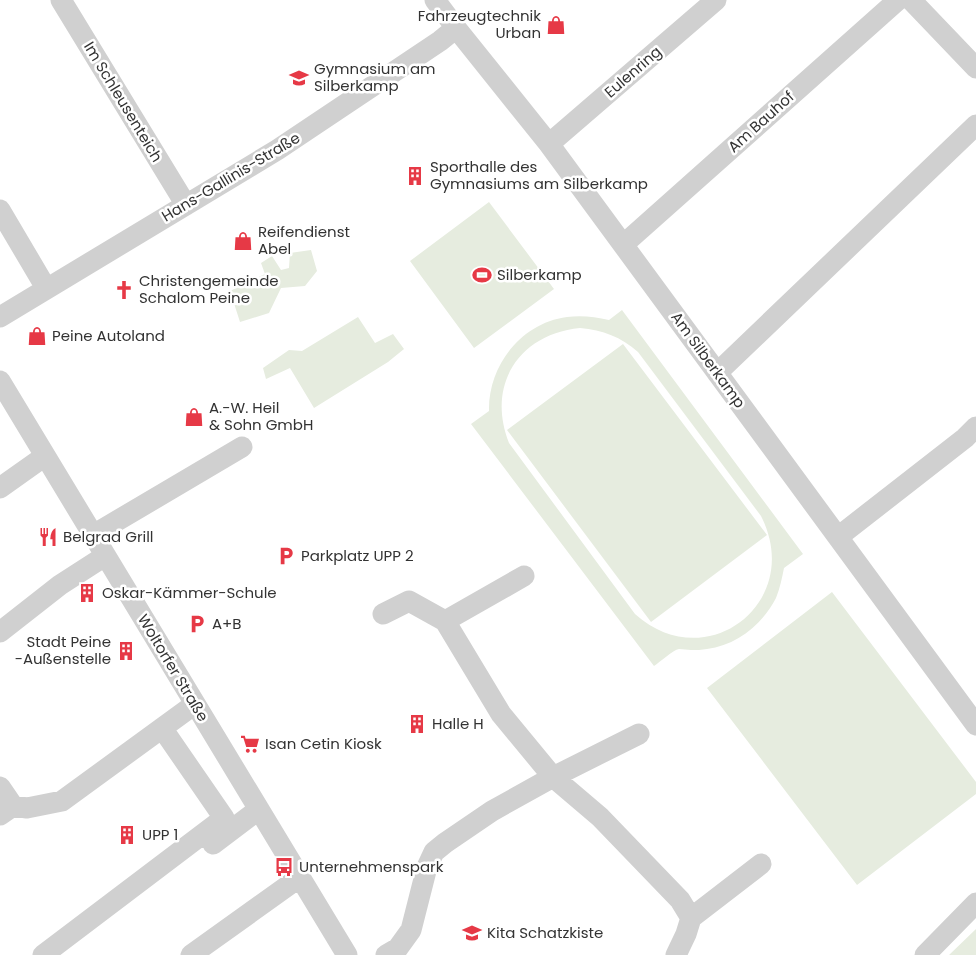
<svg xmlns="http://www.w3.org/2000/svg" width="976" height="955" viewBox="0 0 976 955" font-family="Poppins,sans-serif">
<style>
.park{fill:#e6ecdf;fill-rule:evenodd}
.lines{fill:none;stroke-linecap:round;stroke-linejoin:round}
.minor{stroke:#d0d0d0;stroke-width:21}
.labels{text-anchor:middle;stroke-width:5;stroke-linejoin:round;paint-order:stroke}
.poi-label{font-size:15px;fill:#333;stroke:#fff;text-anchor:start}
.street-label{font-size:15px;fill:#333;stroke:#fff}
</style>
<rect width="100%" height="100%" fill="#fff"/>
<path class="park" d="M489 202 554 289 474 348 410 261Z
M311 250 317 271 305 286 281 288 269 313 240 322 230 291 265 274 261 263 272 256 281 270 289 268 290 253Z
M622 310 803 554 784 568C782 578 780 588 776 598 762 625 737 645 707 649 702 650 696 650 691 650 687 650 683 649 679 649 673 650 660 662 654 666L471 424 489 411C488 366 521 323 567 317 582 315 595 317 609 320ZM580 328C603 330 621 337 638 352L761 516C805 602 706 678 635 614L509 443C486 385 519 334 580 328Z
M358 317 375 343 393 334 404 349 388 362 314 408 290 368 266 379 263 368 289 350 302 351Z
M623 344 767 535 651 622 507 430Z
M832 592 976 782V794L857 885 707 688Z
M976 929V955H949Z"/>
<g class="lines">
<path class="minor" d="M61 0 186 205
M435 0 456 28 549 144 976 725
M911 0 976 68
M549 144 716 0
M0 210 46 288
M624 244 898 0
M0 317 277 150 440 41 456 28
M717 373 976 125
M0 381 347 955
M0 488 45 456
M93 535 242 447
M838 537 965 438 976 427
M383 614 409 601 445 621 501 714 553 777 639 734
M445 621 524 576
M0 632 60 585 105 556
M0 787 13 806
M0 815 13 806 27 808 62 801 195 704
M213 844 258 810
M691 918 761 864
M43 955 224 818 162 728
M191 955 300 877
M386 955 398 948 411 930 427 867 434 852 445 843 492 811 553 777 600 817 680 900 691 918 686 934 676 955
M925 955 976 903"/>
</g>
<defs>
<g id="shop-bare" transform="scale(1.5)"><path d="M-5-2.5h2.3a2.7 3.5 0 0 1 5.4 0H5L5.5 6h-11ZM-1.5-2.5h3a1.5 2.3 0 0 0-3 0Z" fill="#e63946" stroke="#fff" stroke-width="2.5" paint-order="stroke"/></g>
<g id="school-bare" transform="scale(1.5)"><path d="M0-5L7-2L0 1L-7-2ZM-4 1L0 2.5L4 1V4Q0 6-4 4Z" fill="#e63946" stroke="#fff" stroke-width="2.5" paint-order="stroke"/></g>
<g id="building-bare" transform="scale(1.5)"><path d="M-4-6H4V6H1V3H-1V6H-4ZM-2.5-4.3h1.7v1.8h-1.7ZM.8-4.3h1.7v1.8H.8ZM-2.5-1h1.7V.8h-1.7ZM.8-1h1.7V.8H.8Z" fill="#e63946" stroke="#fff" stroke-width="2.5" paint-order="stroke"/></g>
<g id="stadium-bare" transform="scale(1.5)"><path d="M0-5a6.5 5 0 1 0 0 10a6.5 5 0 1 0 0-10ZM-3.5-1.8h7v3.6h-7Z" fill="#e63946" stroke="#fff" stroke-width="2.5" paint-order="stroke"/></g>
<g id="church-bare" transform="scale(1.5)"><path d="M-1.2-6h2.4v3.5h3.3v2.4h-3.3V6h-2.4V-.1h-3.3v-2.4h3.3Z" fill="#e63946" stroke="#fff" stroke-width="2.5" paint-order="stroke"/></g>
<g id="restaurant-bare" transform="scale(1.5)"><path d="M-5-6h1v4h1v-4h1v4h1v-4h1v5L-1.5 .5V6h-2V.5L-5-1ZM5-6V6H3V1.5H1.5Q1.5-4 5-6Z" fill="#e63946" stroke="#fff" stroke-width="2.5" paint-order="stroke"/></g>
<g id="parking-bare" transform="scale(1.5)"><path d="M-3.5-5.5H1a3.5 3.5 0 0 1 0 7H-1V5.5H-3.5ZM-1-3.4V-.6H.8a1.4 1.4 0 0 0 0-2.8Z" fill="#e63946" stroke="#fff" stroke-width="2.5" paint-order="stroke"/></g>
<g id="supermarket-bare" transform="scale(1.5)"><path d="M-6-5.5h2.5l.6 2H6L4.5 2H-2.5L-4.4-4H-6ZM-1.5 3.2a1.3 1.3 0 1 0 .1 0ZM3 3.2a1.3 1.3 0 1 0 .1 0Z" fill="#e63946" stroke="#fff" stroke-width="2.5" paint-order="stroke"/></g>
<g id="bus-bare" transform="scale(1.5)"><path d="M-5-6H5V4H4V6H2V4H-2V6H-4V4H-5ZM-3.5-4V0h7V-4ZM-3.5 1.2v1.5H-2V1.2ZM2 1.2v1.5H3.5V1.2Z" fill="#e63946" stroke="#fff" stroke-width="2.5" paint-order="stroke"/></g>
</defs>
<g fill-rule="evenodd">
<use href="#shop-bare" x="556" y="25"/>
<use href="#school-bare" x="299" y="78"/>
<use href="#building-bare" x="415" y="176"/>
<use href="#shop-bare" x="243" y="241"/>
<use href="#stadium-bare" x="482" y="275"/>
<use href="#church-bare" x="124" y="290"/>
<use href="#shop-bare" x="37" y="336"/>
<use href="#shop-bare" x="194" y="417"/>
<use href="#restaurant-bare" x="48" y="537"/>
<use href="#parking-bare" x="286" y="556"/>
<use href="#building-bare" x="87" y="593"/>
<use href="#parking-bare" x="197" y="624"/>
<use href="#building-bare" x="126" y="651"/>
<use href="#building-bare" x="417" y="724"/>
<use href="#supermarket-bare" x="250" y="744"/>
<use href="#building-bare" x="127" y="835"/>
<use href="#bus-bare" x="284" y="867"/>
<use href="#school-bare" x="472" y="933"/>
</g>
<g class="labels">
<g class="poi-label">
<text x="541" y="21" text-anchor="end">Fahrzeugtechnik<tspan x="541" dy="17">Urban</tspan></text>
<text x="314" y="74">Gymnasium am<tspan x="314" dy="17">Silberkamp</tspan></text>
<text x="430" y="172">Sporthalle des<tspan x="430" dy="17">Gymnasiums am Silberkamp</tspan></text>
<text x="258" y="237">Reifendienst<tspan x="258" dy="17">Abel</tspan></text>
<text x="497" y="280">Silberkamp</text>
<text x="139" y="286">Christengemeinde<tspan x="139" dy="17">Schalom Peine</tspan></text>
<text x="52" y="341">Peine Autoland</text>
<text x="209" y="413">A.-W. Heil<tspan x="209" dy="17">&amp; Sohn GmbH</tspan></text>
<text x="63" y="542">Belgrad Grill</text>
<text x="301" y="561">Parkplatz UPP 2</text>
<text x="102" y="598">Oskar-Kämmer-Schule</text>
<text x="212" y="629">A+B</text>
<text x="111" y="647" text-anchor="end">Stadt Peine<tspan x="111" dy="17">-Außenstelle</tspan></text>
<text x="432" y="729">Halle H</text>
<text x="265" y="749">Isan Cetin Kiosk</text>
<text x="142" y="840">UPP 1</text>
<text x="299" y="872">Unternehmenspark</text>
<text x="487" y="938">Kita Schatzkiste</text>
</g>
<g class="street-label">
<text transform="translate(633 72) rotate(-41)" y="5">Eulenring</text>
<text transform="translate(123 102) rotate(59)" y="5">Im Schleusenteich</text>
<text transform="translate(761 122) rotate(-42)" y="5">Am Bauhof</text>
<text transform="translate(231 177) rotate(-31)" y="5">Hans-Gallinis-Straße</text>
<text transform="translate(708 360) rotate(54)" y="5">Am Silberkamp</text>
<text transform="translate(173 668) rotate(59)" y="5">Woltorfer Straße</text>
</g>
</g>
</svg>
